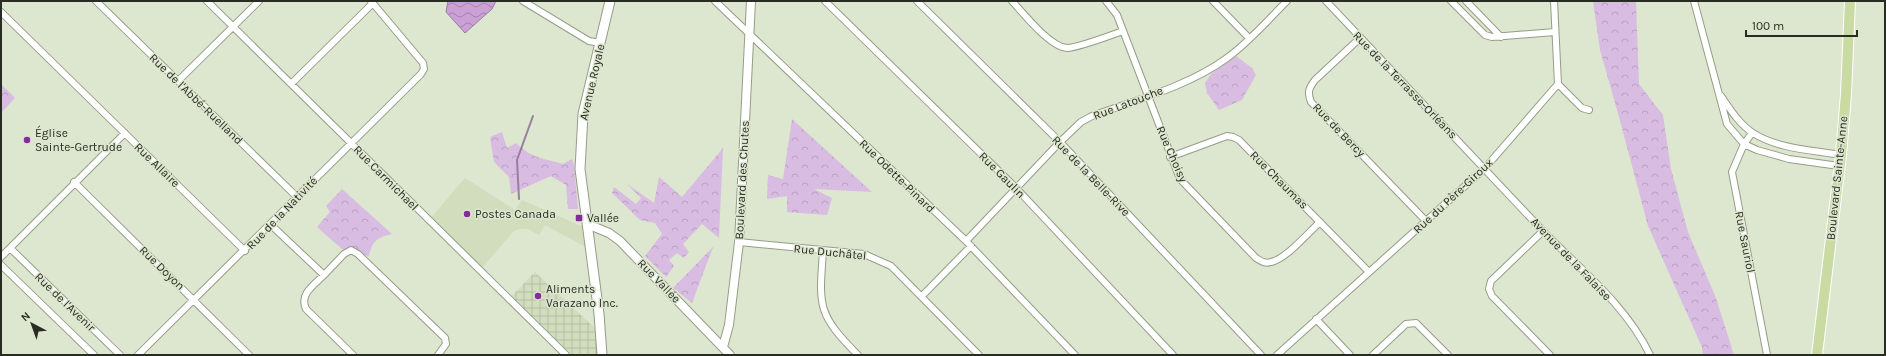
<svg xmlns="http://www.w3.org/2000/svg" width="1886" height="356" viewBox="0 0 1886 356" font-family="Karla,sans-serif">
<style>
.built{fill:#d2ddbe}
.industrial{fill:url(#industrial-grid)}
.forest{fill:url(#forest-crowns)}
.water{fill:url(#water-waves);stroke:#9a7da1}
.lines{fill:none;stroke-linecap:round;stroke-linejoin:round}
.stream{stroke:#9a7da1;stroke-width:2}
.minor-casing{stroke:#959d87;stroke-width:8}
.tertiary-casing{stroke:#959d87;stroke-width:10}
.secondary-casing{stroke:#959d87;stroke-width:11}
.primary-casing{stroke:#fff;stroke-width:12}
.minor{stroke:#fff;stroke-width:6}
.tertiary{stroke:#fff;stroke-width:8}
.secondary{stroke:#fff;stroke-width:9}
.primary{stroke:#c9daa3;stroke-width:10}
.poi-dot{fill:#832c9a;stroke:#dde6ce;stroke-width:1.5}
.labels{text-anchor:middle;stroke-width:3;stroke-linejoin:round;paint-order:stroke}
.street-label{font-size:12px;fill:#282c23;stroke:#dde6ce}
.poi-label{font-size:12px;fill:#282c23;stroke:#dde6ce;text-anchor:start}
</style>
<defs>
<pattern id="industrial-grid" width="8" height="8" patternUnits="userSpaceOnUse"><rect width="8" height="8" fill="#d2ddbe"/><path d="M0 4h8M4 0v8" fill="none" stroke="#b4bea3"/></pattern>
<pattern id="forest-crowns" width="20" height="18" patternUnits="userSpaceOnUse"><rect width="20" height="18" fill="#d9bce2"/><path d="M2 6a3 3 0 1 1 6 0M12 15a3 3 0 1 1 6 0" fill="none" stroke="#baa2c2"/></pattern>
<pattern id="water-waves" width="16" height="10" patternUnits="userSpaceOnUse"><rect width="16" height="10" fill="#cba0d7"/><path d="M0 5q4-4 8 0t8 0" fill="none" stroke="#a583ae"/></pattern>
</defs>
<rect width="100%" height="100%" fill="#dde6ce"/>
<path class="built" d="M465 178 515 210 522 200 588 229 591 250 545 225 539 235 528 229H520L514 231 480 270 429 220Z"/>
<path class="industrial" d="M535 272 601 334 602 355H566L509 299Z"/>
<path class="forest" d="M1593 1H1636L1639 84 1663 115 1671 169 1688 232 1716 298 1734 355H1703L1702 347 1648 226 1619 117 1600 50Z
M1236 56 1252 68 1256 75 1242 100 1219 110 1207 93 1205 83 1211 74Z
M1 84 15 98 1 113Z
M792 119 872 192 814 189 832 198 827 215 787 212V196L767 199 768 175 783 179Z
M502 132 507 148 516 143C533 159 543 158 563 164L572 159 574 165 578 209H568L566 185 551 176 511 194 509 177 494 162 490 137Z
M723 148 719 238 702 224 683 244 689 252 684 258 677 253 669 260 674 266 666 277 645 256 662 234 655 223 640 220 612 193 614 187 636 204 641 198 627 184 654 203 659 177 682 197Z
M342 189 392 234C378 237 372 241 369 256L342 249 317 227 330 212 326 206Z
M713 247 692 303 673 288Z"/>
<path class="water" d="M448 1H496L492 9 465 33 446 12Z"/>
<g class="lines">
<path class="stream" d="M519 199 517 160 533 116"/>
<g class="minor-casing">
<path id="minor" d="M96 1 297 197
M207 1 566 355
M523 1 589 41 601 43
M715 1 966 241 1075 355
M825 1 1016 188 1173 355
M917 1 1060 142 1261 355
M1012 1C1024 14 1050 47 1067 48 1077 48 1112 35 1123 31
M1106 1 1117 15 1180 179 1256 258C1261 261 1265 264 1271 262 1286 259 1308 233 1320 222
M1213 1 1249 38
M1326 1C1398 78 1470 153 1542 230 1580 269 1626 305 1650 355
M1451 1 1485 35 1492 37 1555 32
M1466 1 1501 37
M1694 1 1727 124 1744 144 1757 150 1789 159 1839 166
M1 12 245 251
M1360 38 1315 80C1309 88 1307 92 1311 102L1426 221
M178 81 259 1
M291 84 373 3
M1558 84 1582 108 1589 110
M1721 96C1730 109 1739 124 1753 133 1778 149 1812 150 1841 155
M1752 133 1744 144 1732 172 1767 355
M1170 157 1227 136 1233 137 1239 140 1369 272
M74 182 249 355
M271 225 324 275C314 285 299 294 306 309L353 355
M1543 231 1491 281 1489 289 1492 296 1550 355
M966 241 1060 142 1081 122 1092 116C1136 100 1189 86 1227 58 1249 42 1268 20 1287 1
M739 242 864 254 891 266 979 355
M10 248 120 355
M823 251C819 306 817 314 858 355
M1 257 125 133
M1 265 94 355
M324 275 344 254 351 250 358 254 445 338 446 344 438 355
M922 296 971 246
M1316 319 1350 355
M138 355 421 74 424 69 423 63 371 1
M1277 355 1485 168 1558 84 1554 1
M1373 355 1406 324 1416 323 1448 355"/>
</g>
<g class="tertiary-casing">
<path id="tertiary" d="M587 224 609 233 620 241 730 355
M723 347 729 325 739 242 751 1"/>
</g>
<g class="secondary-casing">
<path id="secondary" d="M602 355 599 314 580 169 583 114 610 1"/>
</g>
<g class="primary-casing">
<path id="primary" d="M1817 355 1841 155 1846 94 1850 1"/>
</g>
<use href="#minor" class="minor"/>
<use href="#tertiary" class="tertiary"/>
<use href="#secondary" class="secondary"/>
<use href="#primary" class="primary"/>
</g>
<g class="poi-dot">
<circle cx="27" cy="140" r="4"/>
<circle cx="467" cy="214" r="4"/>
<rect x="575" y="214" width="8" height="8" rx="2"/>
<circle cx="538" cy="296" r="4"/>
</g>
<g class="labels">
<g class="street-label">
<text transform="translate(592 82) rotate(-77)" y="4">Avenue Royale</text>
<text transform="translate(1405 85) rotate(46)" y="4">Rue de la Terrasse-Orléans</text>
<text transform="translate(196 99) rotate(44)" y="4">Rue de l'Abbé-Ruelland</text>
<text transform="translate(1128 103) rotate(-21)" y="4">Rue Latouche</text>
<text transform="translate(1339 130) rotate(46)" y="4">Rue de Bercy</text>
<text transform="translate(1172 154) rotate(66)" y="4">Rue Choisy</text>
<text transform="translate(157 165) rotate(44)" y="4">Rue Allaire</text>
<text transform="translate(1002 175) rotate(45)" y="4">Rue Gaulin</text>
<text transform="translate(897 176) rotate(44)" y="4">Rue Odette-Pinard</text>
<text transform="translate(1091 176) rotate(46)" y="4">Rue de la Belle-Rive</text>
<text transform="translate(386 178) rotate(45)" y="4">Rue Carmichael</text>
<text transform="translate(1837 178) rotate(-84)" y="4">Boulevard Sainte-Anne</text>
<text transform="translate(742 180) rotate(-87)" y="4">Boulevard des Chutes</text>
<text transform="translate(1279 180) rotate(45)" y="4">Rue Chaumas</text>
<text transform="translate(1453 196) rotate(-43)" y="4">Rue du Père-Giroux</text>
<text transform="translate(282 213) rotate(-46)" y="4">Rue de la Nativité</text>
<text transform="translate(1745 242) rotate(79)" y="4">Rue Sauriol</text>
<text transform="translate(830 252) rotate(6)" y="4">Rue Duchâtel</text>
<text transform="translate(1571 259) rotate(46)" y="4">Avenue de la Falaise</text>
<text transform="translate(162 268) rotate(44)" y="4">Rue Doyon</text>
<text transform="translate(659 281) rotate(46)" y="4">Rue Vallée</text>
<text transform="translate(65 302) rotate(44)" y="4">Rue de l'Avenir</text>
</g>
<g class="poi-label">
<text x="35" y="137">Église<tspan x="35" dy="14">Sainte-Gertrude</tspan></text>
<text x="475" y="218">Postes Canada</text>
<text x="587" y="222">Vallée</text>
<text x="546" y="293">Aliments<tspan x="546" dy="14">Varazano Inc.</tspan></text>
</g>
</g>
<rect width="1886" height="356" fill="none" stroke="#282c23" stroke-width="4"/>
<g transform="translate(32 324) rotate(319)" stroke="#dde6ce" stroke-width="3" paint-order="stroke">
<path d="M0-3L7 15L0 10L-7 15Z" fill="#282c23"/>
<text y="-6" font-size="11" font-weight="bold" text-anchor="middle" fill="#282c23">N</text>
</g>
<path d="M1746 30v6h111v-6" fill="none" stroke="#282c23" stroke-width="2"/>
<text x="1752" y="30" font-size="12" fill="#282c23" stroke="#dde6ce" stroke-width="3" paint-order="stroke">100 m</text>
</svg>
